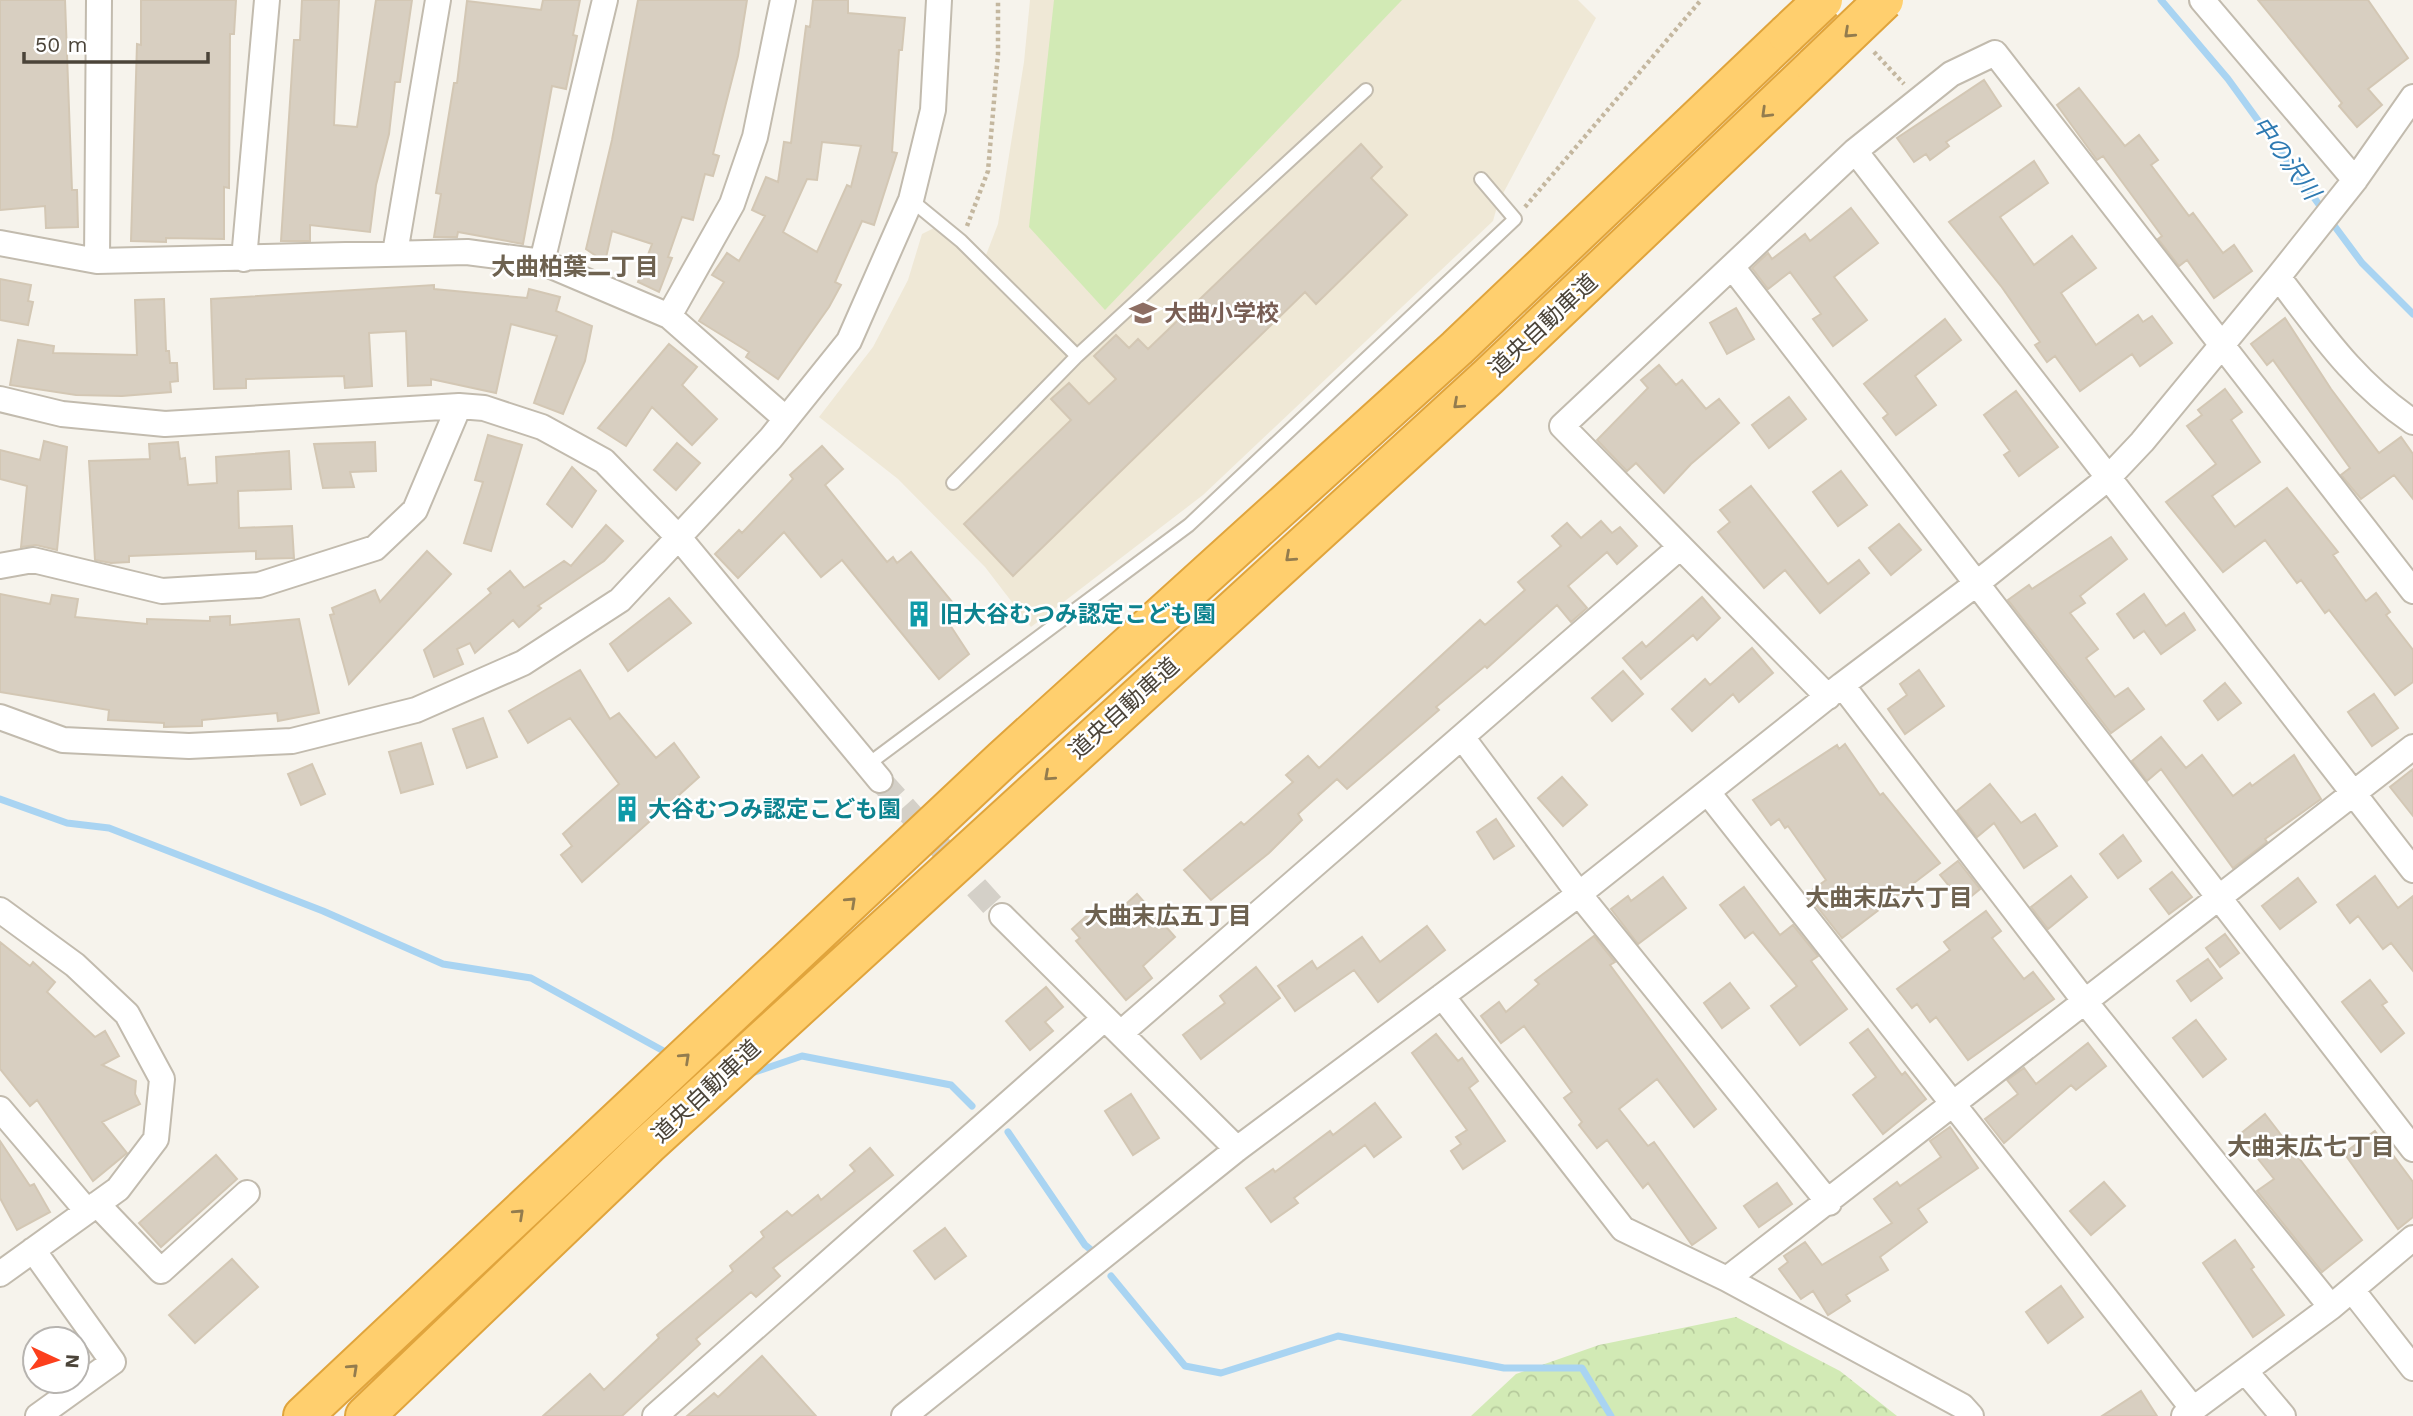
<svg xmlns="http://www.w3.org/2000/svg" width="2413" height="1416" viewBox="0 0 2413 1416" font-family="'Work Sans','Noto Sans JP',sans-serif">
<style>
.education{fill:#efe8d6}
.grass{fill:#d2eab5}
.forest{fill:url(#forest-crowns)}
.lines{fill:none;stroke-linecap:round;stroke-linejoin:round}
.stream{stroke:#a9d4f2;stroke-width:7}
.building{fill:#d8cfc1;stroke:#d3c7b4;stroke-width:2;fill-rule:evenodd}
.minor-tunnel{stroke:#d4d0c8;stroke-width:24;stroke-dasharray:24 12;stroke-linecap:butt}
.service-casing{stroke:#c2bbae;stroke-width:16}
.minor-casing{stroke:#c2bbae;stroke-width:28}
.motorway-casing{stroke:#e0a43c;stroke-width:42}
.path{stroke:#c4b79f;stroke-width:4.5;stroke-dasharray:3.5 3.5;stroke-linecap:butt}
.service{stroke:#fff;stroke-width:12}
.minor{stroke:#fff;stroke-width:24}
.motorway{stroke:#ffcf6e;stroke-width:38}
.motorway-bridge-casing{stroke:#e0a43c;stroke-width:42;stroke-linecap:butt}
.motorway-bridge{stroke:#ffcf6e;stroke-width:38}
.oneway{stroke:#937c4e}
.labels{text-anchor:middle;stroke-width:5;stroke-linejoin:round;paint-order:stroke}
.education-label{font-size:23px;font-weight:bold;fill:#785e54;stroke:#fff;text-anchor:start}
.street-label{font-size:23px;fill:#4b4439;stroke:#fff}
.culture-label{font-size:23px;font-weight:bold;fill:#0d838f;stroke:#fff;text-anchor:start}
.water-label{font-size:24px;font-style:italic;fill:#2e7ab2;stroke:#fff}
.neighbourhood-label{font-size:24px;font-weight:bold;fill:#6e6250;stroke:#fff}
</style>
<defs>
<pattern id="forest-crowns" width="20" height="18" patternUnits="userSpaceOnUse" patternTransform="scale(1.75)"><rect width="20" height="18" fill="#d2eab5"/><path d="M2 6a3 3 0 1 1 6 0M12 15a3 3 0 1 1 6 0" fill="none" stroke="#b6ca9c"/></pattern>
</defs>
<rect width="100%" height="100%" fill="#f6f3ec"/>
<path class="education" d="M1030 0H1578L1596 18 1498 203 1493 221 1203 495 1031 627 985 567 898 479 819 417 873 347 908 280 922 234 940 225 981 268 998 224 1024 62Z"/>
<path class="grass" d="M1054 0H1402L1105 310 1029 227Z"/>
<path class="forest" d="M1736 1317 1840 1371 1897 1416H1471L1516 1374 1599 1345Z"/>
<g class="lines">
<path class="stream" d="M2161 0 2228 79 2323 210
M2330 220 2362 263 2413 314
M0 799 67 823 109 828 323 911 443 964 531 978 669 1054
M749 1074 802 1056 951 1085 972 1106
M1008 1132 1085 1245 1090 1249
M1111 1276 1185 1366 1221 1373 1338 1336 1504 1368H1582L1611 1416"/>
</g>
<path class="building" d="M0 0H65L72 190H77L78 227 46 228 45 206 0 210Z
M141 0H236L234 34H230L229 188 224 187V239L166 238V242L131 241 137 44 141 45Z
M302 0H339L334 125 357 127 376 0H412L400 82H395L389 134 376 185 370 232 310 225V241H281L294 40H300Z
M543 0H580L573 35 577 36 566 89 552 86 523 244 458 232 457 237H434L441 194 436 193 454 83H457L467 1 541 10Z
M638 0H747L738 56 713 154 719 156 713 176 705 174 693 220 682 217 668 257 672 258 659 292 638 282 652 244 612 231 605 262 586 249 612 140Z
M813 0H848V13L905 18 902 50H899L892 152 897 153 874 225 862 221 835 282 841 285 829 307 778 379 746 357 749 352 699 321 724 282 712 275 727 253 739 261 765 216 752 210 766 177 778 182 784 142 791 143 806 26 810 27ZM822 142 861 146 851 187 847 185 817 252 783 232 807 179 817 180Z
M2258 0H2368L2408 58 2368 89 2382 105 2357 127 2339 106 2342 103Z
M1984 80 2001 106 1946 142 1949 146 1930 160 1926 154 1914 162 1897 138Z
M2079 88 2125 146 2139 135 2158 160 2151 165 2189 216 2193 213 2223 253 2234 245 2252 271 2214 298 2187 260 2179 266 2158 239 2162 236 2103 156 2097 160 2057 105Z
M1361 144 1382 167 1371 178 1407 215 1316 304 1305 292 1013 576 964 524 1071 420 1051 399 1069 383 1089 404 1116 379 1094 356 1116 335 1129 348 1138 339 1148 349Z
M2034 161 2048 183 2000 217 2034 265 2072 236 2096 268 2061 293 2096 345 2138 315 2143 322 2152 316 2172 343 2140 366 2132 354 2080 391 2055 356 2047 362 2035 345 2040 342 2001 286 1949 222Z
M1851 208 1878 243 1834 277 1867 320 1833 346 1813 319 1821 314 1790 272 1768 289 1752 268 1768 253 1772 259 1805 234 1810 241Z
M0 279 31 285 28 301 33 302 28 325 0 320Z
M434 285V289L527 298 529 289 560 297 556 311 592 326 585 361 563 414 534 403 557 336 511 324 496 393 431 379V385L408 386 406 331 369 333 372 386 345 388 344 376 246 379V388L214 389 211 299Z
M164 299 166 351H169L170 363H177L178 381 170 382 171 392 122 396 76 395 10 385 18 340 54 346 53 353 137 355 135 300Z
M1736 308 1754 339 1727 354 1710 323Z
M2285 318 2331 389 2379 453 2401 437 2413 454V499L2394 475 2361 499 2341 475 2350 468 2273 360 2267 365 2251 344Z
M1945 319 1961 340 1915 376 1936 405 1896 435 1883 418 1888 414 1864 384Z
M669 344 697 367 682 385 717 419 692 445 652 407 626 446 598 428Z
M1659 365 1676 385 1682 380 1706 409 1719 399 1739 423 1691 464 1664 493 1636 463 1627 471 1597 440 1648 388 1641 380Z
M2225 389 2242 412 2231 420 2260 462 2212 496 2235 527 2287 488 2338 552 2333 555 2366 601 2376 593 2390 612 2386 615 2413 650V682L2395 695 2329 610 2325 613 2301 580 2297 583 2265 540 2223 572 2166 502 2216 464 2187 426 2202 415 2198 410Z
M2016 391 2058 447 2019 476 2004 455 2010 451 1984 415Z
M1789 397 1806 419 1769 448 1752 425Z
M488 435 522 445 491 551 464 543 483 482 475 480Z
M44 441 67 447 57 550 36 545 21 547 27 486 0 479V450L40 460Z
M178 442 180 459 185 458 188 485 217 483 216 457 289 451 291 489 238 491 239 528 292 526 294 558 256 559V551L129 556V562L111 563 95 560 89 461 150 459 149 444Z
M375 442 376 471 350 472 354 487 323 488 314 444Z
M677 443 700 463 676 490 654 470Z
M822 446 843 469 825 485 887 562 893 557 897 563 911 552 958 609 946 619 969 654 939 679 842 560 821 577 784 532 738 578 715 554 739 530 742 533 793 479 790 475Z
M572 467 596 491 572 527 547 504Z
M1841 471 1867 505 1838 526 1813 492Z
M1751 486 1828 584 1859 560 1869 573 1820 613 1785 570 1764 588 1718 532 1730 522 1720 510Z
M1601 521 1612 533 1620 527 1637 546 1617 564 1607 552 1568 586 1587 608 1571 622 1557 605 1487 668 1485 666 1436 707 1439 710 1347 789 1337 779 1298 814 1302 820 1269 853 1211 900 1184 870 1241 822 1244 825 1293 782 1286 775 1308 756 1319 768 1480 620 1485 625 1525 590 1518 582 1561 546 1552 536 1567 523 1581 538Z
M1899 524 1921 550 1891 575 1869 548Z
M606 525 623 541 604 561 538 606 541 608 519 627 513 620 475 653 470 643 457 649 463 664 434 677 424 650 491 593 488 589 510 571 524 588 564 561 571 566Z
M2111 537 2127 559 2080 596 2085 603 2070 613 2098 649 2086 658 2115 697 2128 688 2144 709 2111 733 2008 600 2029 585 2032 589Z
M427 551 451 574 349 684 330 615 334 614 332 608 375 590 380 602Z
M0 594 50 604 52 595 78 599 75 617 147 624V619L210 621V617L230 616V625L299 619 319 713 278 721 277 713 202 720V726L164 727V723L108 720 109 710 0 692Z
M2144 594 2166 626 2184 613 2195 630 2161 654 2144 631 2134 638 2117 614Z
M1702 597 1720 618 1697 640 1693 635 1641 679 1623 658 1642 642 1646 647Z
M669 598 691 623 628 671 610 644Z
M1752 648 1773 673 1739 702 1733 694 1692 731 1672 709 1705 679 1710 685Z
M580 670 610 719 619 713 656 758 674 743 699 777 582 882 561 855 572 846 563 834 619 784 570 718 528 743 509 711Z
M1919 670 1944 706 1905 734 1888 709 1907 695 1900 684Z
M1623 671 1643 694 1612 721 1592 698Z
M2225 683 2241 703 2218 720 2204 701Z
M2374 694 2398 728 2372 746 2348 712Z
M483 718 497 757 467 768 453 729Z
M2161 737 2186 768 2202 755 2233 796 2250 783 2252 786 2294 755 2321 799 2265 839 2267 842 2233 868 2161 769 2147 781 2132 761Z
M421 743 433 784 401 793 389 752Z
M1845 744 1880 795 1883 793 1940 863 1842 938 1807 894 1826 880 1788 826 1785 828 1779 819 1771 825 1753 800 1837 745 1839 749Z
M312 764 325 794 301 805 288 774Z
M2413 769V816L2390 787Z
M1562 777 1587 805 1563 826 1538 798Z
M1990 784 2021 823 2035 814 2057 846 2024 868 1994 823 1977 837 1957 811Z
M1496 819 1514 846 1494 859 1477 832Z
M2123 835 2141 861 2118 878 2100 854Z
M1958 861 1980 889 1963 903 1940 875Z
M2172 872 2192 897 2169 914 2150 889Z
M2071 876 2087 897 2048 929 2031 907Z
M2375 876 2398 908 2413 896V971L2391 943 2383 949 2358 916 2350 923 2337 905Z
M1663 877 1686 908 1638 944 1611 909 1628 896 1631 901Z
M2298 878 2316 902 2280 929 2262 906Z
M1744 887 1780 935 1793 925 1818 956 1811 961 1847 1009 1800 1045 1771 1006 1797 986 1753 932 1745 938 1720 905Z
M1137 894 1175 937 1143 966 1152 978 1126 1000 1076 941 1080 938 1072 929 1092 911 1104 924Z
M1986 911 2001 931 1992 938 2024 979 2033 972 2054 999 1968 1060 1936 1017 1930 1022 1917 1004 1912 1008 1897 989 1950 950 1944 942Z
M1427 926 1445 950 1378 1002 1354 970 1295 1011 1278 986 1312 961 1317 969 1362 937 1380 962Z
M2225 934 2239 953 2220 967 2206 948Z
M1594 936 1615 962 1610 965 1716 1109 1694 1127 1657 1079 1619 1109 1648 1146 1654 1142 1716 1228 1692 1245 1648 1183 1643 1188 1607 1140 1597 1148 1579 1125 1582 1122 1564 1098 1572 1092 1524 1026 1501 1043 1481 1016 1499 1002 1506 1012 1539 984 1535 980Z
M0 942 30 966 33 962 55 982 47 992 95 1037 105 1031 119 1056 102 1065 136 1081 135 1094 140 1104 102 1122 127 1153 93 1181 37 1100 30 1106 0 1069Z
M2208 959 2222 978 2191 1001 2177 981Z
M1256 967 1280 998 1201 1059 1183 1035 1225 1003 1220 996Z
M2370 980 2387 1002 2382 1005 2404 1033 2381 1052 2342 1002Z
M1730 983 1749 1008 1722 1028 1704 1003Z
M1046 987 1063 1007 1045 1022 1053 1031 1030 1050 1006 1021Z
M2196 1020 2226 1059 2203 1077 2173 1038Z
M1868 1029 1902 1075 1905 1072 1926 1099 1883 1134 1853 1095 1876 1077 1850 1043Z
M1436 1034 1458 1061 1462 1058 1478 1081 1469 1088 1505 1141 1463 1169 1451 1151 1461 1144 1456 1137 1467 1130 1412 1053Z
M2088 1043 2106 1066 2076 1090 2071 1085 2004 1143 1985 1119 2018 1094 2007 1080 2024 1068 2036 1084Z
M1131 1094 1159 1138 1133 1155 1105 1111Z
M1375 1103 1401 1137 1374 1157 1365 1145 1294 1198 1298 1203 1271 1222 1246 1188 1273 1169 1275 1172 1330 1131 1333 1135Z
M2265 1114 2362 1240 2322 1272 2257 1191 2274 1179 2239 1135Z
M1950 1127 1978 1168 1918 1209 1927 1222 1880 1257 1888 1270 1846 1295 1850 1301 1828 1315 1813 1291 1801 1299 1779 1269 1788 1262 1784 1256 1805 1242 1822 1265 1892 1223 1874 1199 1897 1182 1900 1186 1941 1157 1930 1141Z
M2375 1131 2413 1182V1217L2398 1229 2344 1153Z
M0 1141 30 1186 34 1184 50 1212 17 1230 0 1198Z
M870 1148 893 1175 773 1268 780 1276 756 1297 751 1292 696 1339 700 1344 622 1416H543L590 1374 604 1390 659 1338 657 1335 733 1271 730 1266 764 1237 761 1232 787 1211 792 1216 818 1195 821 1200 855 1171 850 1165Z
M216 1155 237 1179 161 1247 139 1223Z
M2104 1182 2125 1206 2091 1235 2070 1211Z
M1777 1183 1792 1204 1759 1227 1744 1206Z
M945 1228 966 1256 935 1279 914 1251Z
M2235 1240 2254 1267 2251 1269 2284 1315 2253 1337 2203 1263Z
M232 1259 258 1287 195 1343 169 1315Z
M2061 1286 2083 1317 2048 1343 2026 1312Z
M762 1356 816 1416H687L714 1393 718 1397Z
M2141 1391 2157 1416H2102Z"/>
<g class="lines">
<path class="minor-tunnel" d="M880 780 1002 916"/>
<g class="service-casing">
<path id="service" d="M911 200 961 241 1077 356 1366 90
M953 483 1077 356
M867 765 1189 525 1515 219 1481 179"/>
</g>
<g class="minor-casing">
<path id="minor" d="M2202 0 2355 180
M1855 151 2413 870
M0 243 97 261 467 252 542 262 669 316 786 419
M395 253 438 0
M244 259 267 0
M97 261 99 0
M542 262 605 0
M1733 268 2413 1149
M2278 277C2322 334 2353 381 2413 422
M669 316 732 204 755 137 783 0
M0 399 62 414 165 424 459 406 484 408 542 427 604 461 680 539 880 780
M0 566 33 560 162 591 259 585 375 548 415 510 459 406
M1842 685 2086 1003 2331 1307
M1828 697 1562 426 1855 151 1951 74 1995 53 2413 591
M0 717 63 740 189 746 292 741 416 710 523 663 620 600 771 438 849 341 911 200 933 110 939 0
M1462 737 1579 894 1829 1203
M1709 794 2193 1409
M0 910 75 965 127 1014 162 1079 156 1139 118 1189 0 1274
M1002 916 1237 1149
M1442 996 1623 1229 1727 1279 1962 1406 1971 1416
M1121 1033 1679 548
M0 1109 87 1211
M97 1204 161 1271 247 1193
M33 1250 113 1362 38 1416
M1727 1279 2413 747
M2352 1290 2413 1368
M2245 1371 2283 1416
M655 1416 1105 1018
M904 1416 1237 1149 1579 894 1842 685 1976 584 2107 479 2142 442 2278 277 2355 180 2413 97
M2184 1416 2331 1307 2413 1238"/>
</g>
<g class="motorway-casing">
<path id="motorway" d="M303 1416 1003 759 1457 348 1787 34
M365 1416 648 1145 1488 377 1815 66"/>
</g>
<path class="path" d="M1874 52 1904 84
M1525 207 1701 0
M967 226 988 171 998 54V0"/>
<use href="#service" class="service"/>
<use href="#minor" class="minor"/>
<use href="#motorway" class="motorway"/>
<g class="motorway-bridge-casing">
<path id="motorway-bridge" d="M1787 34 1823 0
M1815 66 1884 0"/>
</g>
<use href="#motorway-bridge" class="motorway-bridge"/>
</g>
<defs><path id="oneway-chevron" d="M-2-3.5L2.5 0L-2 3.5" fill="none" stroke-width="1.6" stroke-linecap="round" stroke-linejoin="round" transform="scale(1.75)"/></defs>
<g class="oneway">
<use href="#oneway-chevron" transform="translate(1849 33) rotate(137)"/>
<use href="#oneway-chevron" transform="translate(1766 113) rotate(136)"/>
<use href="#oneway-chevron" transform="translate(1458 404) rotate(138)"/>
<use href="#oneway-chevron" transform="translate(1290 557) rotate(138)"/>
<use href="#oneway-chevron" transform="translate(1049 776) rotate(138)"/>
<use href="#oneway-chevron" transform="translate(851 902) rotate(-43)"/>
<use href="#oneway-chevron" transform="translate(685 1058) rotate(-43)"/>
<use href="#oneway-chevron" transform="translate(519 1214) rotate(-43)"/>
<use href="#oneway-chevron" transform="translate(353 1369) rotate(-43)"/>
</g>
<defs>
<g id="school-bare" transform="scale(2.1)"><path d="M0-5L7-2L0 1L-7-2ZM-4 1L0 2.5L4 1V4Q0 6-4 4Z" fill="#8d6e63" stroke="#fff" stroke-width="2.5" paint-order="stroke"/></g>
<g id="building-bare" transform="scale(2.1)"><path d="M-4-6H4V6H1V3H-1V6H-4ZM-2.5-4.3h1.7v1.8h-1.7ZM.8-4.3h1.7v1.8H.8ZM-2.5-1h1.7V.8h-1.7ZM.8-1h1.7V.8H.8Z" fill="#0f9aa8" stroke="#fff" stroke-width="2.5" paint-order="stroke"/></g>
</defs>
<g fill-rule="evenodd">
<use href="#school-bare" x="1143" y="313"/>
<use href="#building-bare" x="919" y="614"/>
<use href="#building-bare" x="627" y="809"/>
</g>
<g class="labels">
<g class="education-label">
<text x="1164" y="321">大曲小学校</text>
</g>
<g class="street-label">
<text transform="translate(1543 325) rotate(-43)" y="8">道央自動車道</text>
<text transform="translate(1124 708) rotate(-42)" y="8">道央自動車道</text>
<text transform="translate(706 1091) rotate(-43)" y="8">道央自動車道</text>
</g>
<g class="culture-label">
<text x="940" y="622">旧大谷むつみ認定こども園</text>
<text x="648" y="817">大谷むつみ認定こども園</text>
</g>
<g class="water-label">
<text transform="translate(2286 158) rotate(54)" y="8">中の沢川</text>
</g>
<g class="neighbourhood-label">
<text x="575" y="275">大曲柏葉二丁目</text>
<text x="1889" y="906">大曲末広六丁目</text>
<text x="1168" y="924">大曲末広五丁目</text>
<text x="2311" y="1155">大曲末広七丁目</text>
</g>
</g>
<g transform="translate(56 1360) rotate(94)"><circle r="33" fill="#ffffff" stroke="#b7b4b0" stroke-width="2"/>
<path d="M0-5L12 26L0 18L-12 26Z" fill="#fc3f1d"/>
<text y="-10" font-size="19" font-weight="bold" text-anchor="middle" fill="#4b4439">N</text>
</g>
<path d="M24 52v10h184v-10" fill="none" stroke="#4b4439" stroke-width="3.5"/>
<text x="35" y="52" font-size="21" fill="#4b4439" stroke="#ffffff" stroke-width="5" paint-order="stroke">50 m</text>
</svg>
